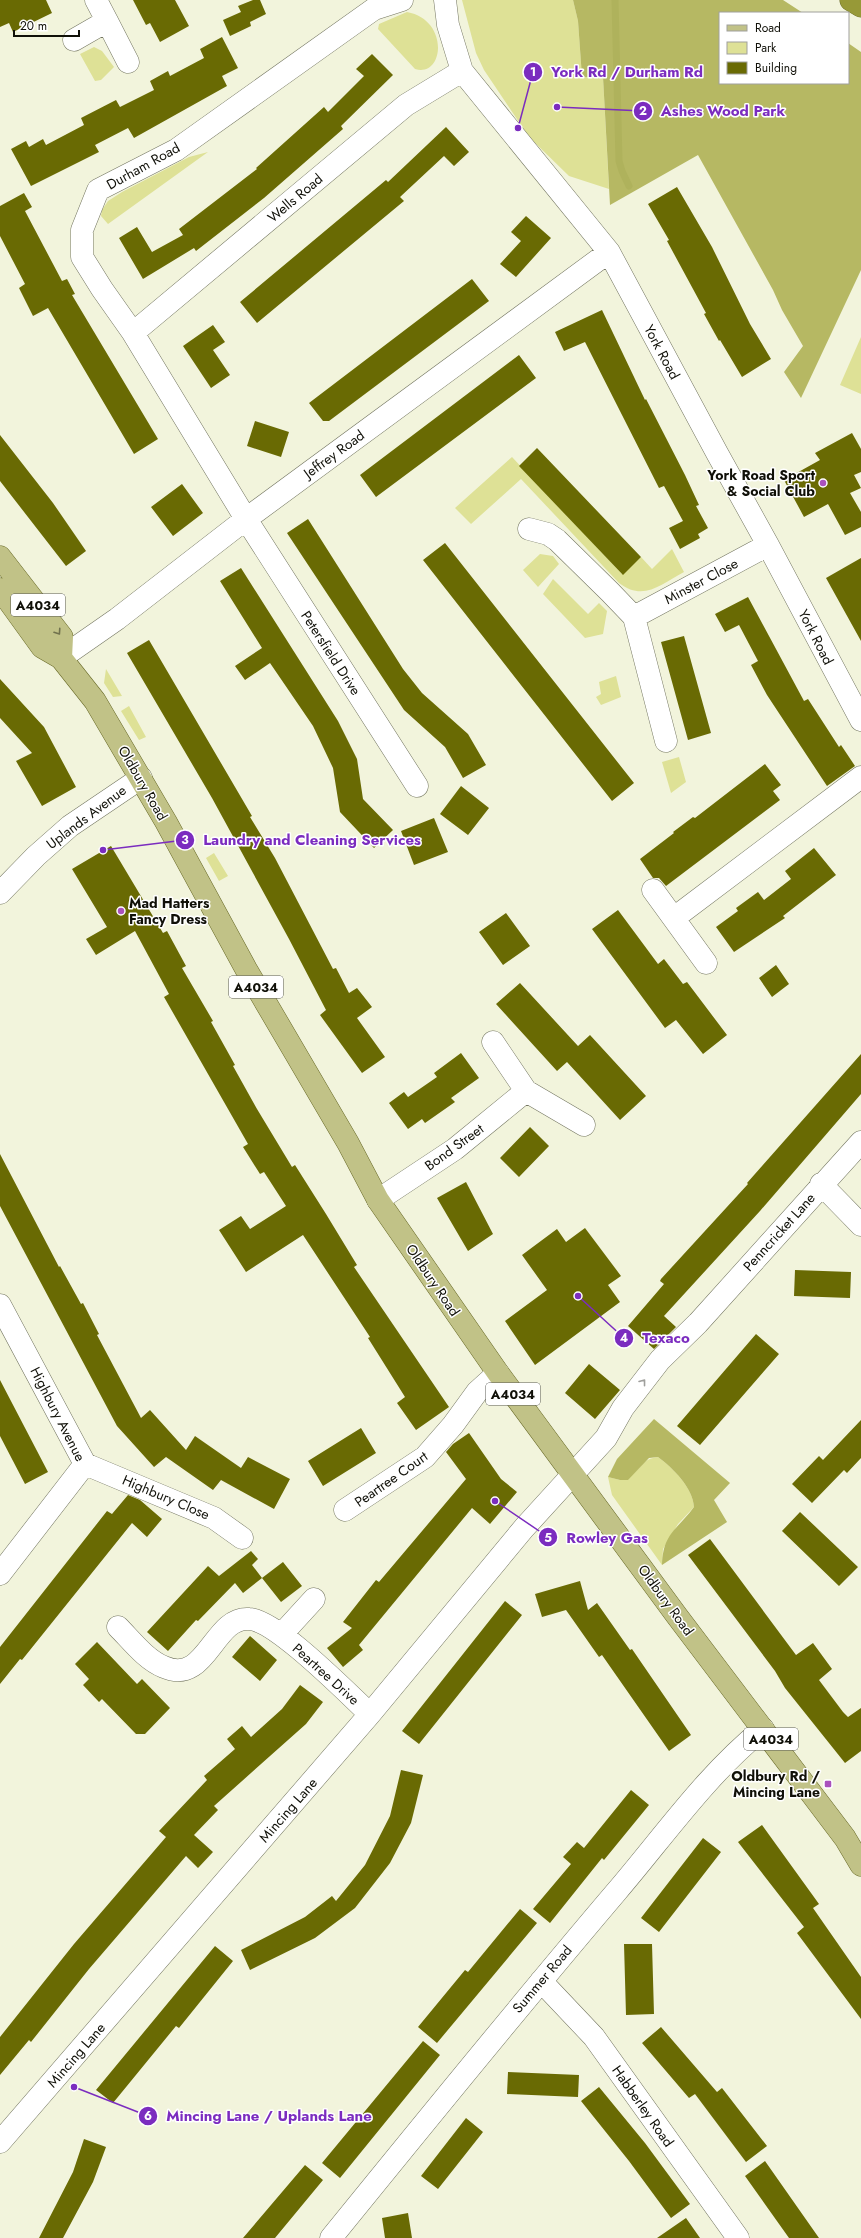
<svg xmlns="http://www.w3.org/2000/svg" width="861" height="2238" viewBox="0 0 861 2238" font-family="Jost,sans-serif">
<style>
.green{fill:#dee196}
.forest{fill:#b6b863}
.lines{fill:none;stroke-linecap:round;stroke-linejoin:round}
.stream{stroke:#afb25c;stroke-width:7}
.building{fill:#696a03}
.minor-casing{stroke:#737560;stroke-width:23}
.major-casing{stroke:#686927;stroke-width:23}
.highway-casing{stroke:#686927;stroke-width:23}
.minor{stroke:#fff;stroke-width:22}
.major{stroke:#c1c287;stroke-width:22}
.highway{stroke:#979937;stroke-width:22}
.oneway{stroke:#71724e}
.oneway2{stroke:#9f9f9c}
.poi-dot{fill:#aa51bd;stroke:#fff;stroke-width:1.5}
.labels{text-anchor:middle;stroke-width:3;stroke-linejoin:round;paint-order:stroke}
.shield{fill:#fff;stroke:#585852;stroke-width:1}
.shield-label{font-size:13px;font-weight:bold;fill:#101008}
.street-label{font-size:14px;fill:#101008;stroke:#fff}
.poi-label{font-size:14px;font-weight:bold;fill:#101008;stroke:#fff;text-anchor:end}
.leader{fill:none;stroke:#7b2cbf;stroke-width:1.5}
.callout-dot{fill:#7b2cbf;stroke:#fff;stroke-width:1.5}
.mark-label{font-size:12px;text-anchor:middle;font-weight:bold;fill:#fff}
.callout-label{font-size:15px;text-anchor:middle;font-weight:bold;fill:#7b2cbf;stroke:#fff;stroke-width:3;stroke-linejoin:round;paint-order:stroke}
</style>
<rect width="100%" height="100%" fill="#f2f4dc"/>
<path class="green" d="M462 0H573L578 21 582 77H603L609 189 569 176 529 137 484 70 476 53Z
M407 12C450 20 444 78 415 69L378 29 379 24Z
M94 47 102 51 114 67 101 80 95 81 80 54Z
M208 152 108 224 101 216 102 210 108 201 122 192 189 157Z
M861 337V394L840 385Z
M512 457 622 574 641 557 652 569 672 549 684 572C661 584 644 602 619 583L521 479 471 524 455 508Z
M540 554 553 556 559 564 538 587 523 570Z
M553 579 588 614 599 603 607 611 603 634 585 638 543 594Z
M106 669 122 696 113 697 104 683Z
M616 676 621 697 601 705 596 697 601 694 599 682Z
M129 706 146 737 139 740 121 711Z
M679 757 686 782 671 793 662 762Z
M214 853 228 876 219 881 206 858Z
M658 1457C673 1468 693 1488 694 1507L678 1524 663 1549 662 1565 612 1495 608 1477 620 1480C624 1478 630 1476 634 1473 644 1465 643 1459 658 1457Z"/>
<path class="forest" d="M573 0H783L803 13H720V83H848V43L861 52V270L801 398 784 372 803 346 782 310 773 290 698 155 610 205 603 77H582L578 21Z
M654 1419 730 1483 714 1500 727 1522 662 1565C663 1533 677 1530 694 1507 693 1488 673 1468 658 1457L649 1458 628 1480H620L608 1477 617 1459Z"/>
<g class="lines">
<path class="stream" d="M615 0 619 161 622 171 629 186"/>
</g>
<path class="building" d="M0 0H46L52 13 13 32 9 23 0 27Z
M133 0H175L189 26 160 42 150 23 146 25Z
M253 0H260L266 14 250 22 251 26 230 36 223 20 241 12 238 6Z
M222 37 238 68 222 76 227 86 134 138 128 128 95 145 99 152 31 186 11 149 26 141 29 147 43 139 46 145 84 125 81 118 116 100 120 107 154 90 150 81 168 71 170 76 204 58 200 49Z
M372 54 393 75 341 126 343 129 264 198 196 251 194 248 143 279 119 238 137 227 152 252 183 235 179 229 257 169 256 168 324 107 328 112 364 76 356 69Z
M446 127 469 152 454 166 444 156 400 197 404 201 257 323 240 302 386 180 388 182Z
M677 187 712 247 750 324 771 359 742 377 720 340 719 341 704 314 706 313 667 241 669 240 648 204Z
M24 193 32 207 25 211 62 281 67 279 75 294 72 295 158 439 134 454 48 308 33 316 19 288 25 284 0 236V206Z
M526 216 551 238 516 277 500 264 521 241 511 232Z
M472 279 489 301 329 421H323L309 403Z
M602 310 645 400 646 399 685 475 699 505 696 506 708 528 698 534 700 538 680 549 669 528 683 521 664 486 659 488 585 342 564 351 555 332Z
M213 325 225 342 213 350 230 375 211 388 183 346Z
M519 355 536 378 376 497 360 475Z
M255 421 289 432 281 457 247 446Z
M852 433 861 449V472L854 475 861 488 850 493 861 512V527L845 535 828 504 804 517 784 480 820 460 815 453Z
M0 435 53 503 86 551 66 566 0 481Z
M537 448 641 557 623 575 519 466Z
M182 484 203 513 173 536 151 507Z
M308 519 403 669 422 693 468 734 486 765 463 778 445 747 404 710 287 533Z
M445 543 634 783 612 801 423 560Z
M861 558V641L826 578Z
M241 568 338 721 357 759 363 799 393 830 374 848 340 812 333 768 313 726 270 663 245 680 235 666 262 648 220 581Z
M748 597 804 701 808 699 839 747 841 745 855 766 827 786 767 695 751 665 758 661 739 625 725 632 715 614Z
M684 636 711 733 688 740 661 642Z
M149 640 252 816 250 817 275 858 333 969 336 968 349 993 357 988 372 1007 357 1018 385 1057 362 1073 320 1015 326 1010 289 939 212 798 127 653Z
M0 679 44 727 76 787 42 806 16 761 32 753 0 718Z
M765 764 781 785 773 791 780 800 666 886 659 878H653L640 859 674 833 673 832 693 817 695 818Z
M461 786 489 808 468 835 440 814Z
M434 818 448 852 414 865 401 831Z
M111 846 163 933 167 931 186 966 182 968 213 1021 211 1022 235 1065 233 1066 257 1109 292 1167 295 1165 326 1214 357 1265 354 1267 449 1407 416 1430 397 1403 405 1397 368 1338 370 1337 303 1235 246 1272 219 1230 241 1216 250 1229 286 1206 264 1172 260 1174 243 1147 248 1144 164 997 169 994 135 931 96 955 86 939 107 927 72 869Z
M814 848 836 875 783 916 785 918 734 952 716 927 738 911 736 908 758 892 764 900 791 879 785 871Z
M618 910 658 964 664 959 683 984 687 982 727 1035 703 1054 676 1020 665 1028 592 929Z
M506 913 530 946 503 965 479 932Z
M776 965 789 984 772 997 759 978Z
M520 983 578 1046 590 1035 646 1096 620 1120 567 1062 557 1071 496 1004Z
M461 1053 479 1078 451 1098 455 1102 425 1123 422 1119 408 1129 389 1103 404 1092 408 1097 437 1077 434 1073Z
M861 1054V1094L760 1211 664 1316 676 1327 654 1349 628 1326 664 1284 660 1281 661 1279 748 1184 747 1183Z
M530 1127 549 1146 519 1177 500 1158Z
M0 1154 59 1267 60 1266 81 1304 83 1303 99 1334 97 1335 141 1418 150 1410 186 1450 195 1436 241 1468 248 1457 290 1479 274 1509 221 1480 213 1490 166 1457 154 1467 117 1426 0 1206Z
M466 1182 493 1234 468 1251 437 1198Z
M585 1228 621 1276 608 1285 620 1302 535 1365 505 1321 547 1290 522 1255 557 1229 566 1242Z
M795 1270 851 1272 850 1298 794 1296Z
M756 1334 779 1354 700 1445 677 1426Z
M589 1364 620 1390 595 1419 565 1393Z
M0 1380 48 1472 25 1484 0 1436Z
M861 1420V1458L847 1473 844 1470 812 1503 792 1484 819 1456 823 1460Z
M361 1428 376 1453 323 1486 308 1461Z
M469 1433 501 1479 517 1492 490 1524 472 1508 359 1645 363 1650 343 1667 327 1648 352 1628 343 1622 376 1580 379 1582 466 1479 446 1452 453 1444Z
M128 1495 140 1500 162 1519 147 1537 132 1523 22 1660 20 1659 0 1684V1647L107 1511 112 1514Z
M800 1512 858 1567 839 1586 782 1531Z
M710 1539 796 1655 813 1643 832 1669 819 1680 843 1712 848 1717 861 1708V1751L845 1763 785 1688 775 1671 688 1555Z
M251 1551 258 1559 252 1565 262 1578 243 1593 235 1583 198 1621 196 1620 168 1651 147 1632 208 1566 219 1576Z
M283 1562 302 1586 281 1602 262 1578Z
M580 1581 588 1610 597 1603 630 1650 632 1649 691 1735 669 1751 602 1655 599 1657 566 1610 542 1617 535 1594Z
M505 1601 522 1615 419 1744 402 1731Z
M250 1636 277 1660 260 1681 232 1657Z
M97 1642 137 1684 142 1679 170 1708 145 1734H136L102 1699 99 1702 83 1685 89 1679 75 1664Z
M300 1685 323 1702 306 1724 214 1806 218 1810 194 1835 213 1852 198 1868 186 1856 89 1969 31 2042 29 2040 0 2075V2037L74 1944 166 1837 159 1831 207 1780 204 1776 235 1749 227 1739 242 1726 251 1737 282 1709Z
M401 1770 423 1775 411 1823 390 1863 355 1908 315 1938 250 1970 241 1950 305 1917 332 1896 336 1901 365 1865 390 1816Z
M631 1790 649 1805 604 1860 602 1858 550 1923 533 1909 571 1864 563 1857 577 1842 584 1848Z
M762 1825 819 1904 813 1908 861 1977V2019L797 1933 804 1927 738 1842Z
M703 1838 721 1852 659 1932 641 1918Z
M520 1909 537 1923 437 2043 418 2027 465 1970 468 1972Z
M624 1944H652L654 2014 626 2015Z
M215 1946 233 1961 179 2028 176 2026 113 2103 96 2090Z
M661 2027 717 2092 722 2088 767 2146 746 2162 695 2094 689 2098 642 2043Z
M423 2041 440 2055 340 2178 322 2163Z
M508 2072 579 2075 578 2097 507 2094Z
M599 2087 645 2143 690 2204 671 2218 629 2161 581 2101Z
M466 2118 483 2132 438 2189 421 2176Z
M84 2139 106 2147 93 2182 63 2238H39L73 2172Z
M765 2161 819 2238H789L745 2176Z
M305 2165 323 2180 275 2238H243Z
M408 2213 412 2238H385L382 2218Z
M686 2218 700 2238H657Z"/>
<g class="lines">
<g class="minor-casing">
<path id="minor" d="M96 0 107 21
M402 0 374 9 176 150 98 190 82 230V257L102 289 133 333 246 519 417 786
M445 0 448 25 462 71 609 252 717 453 768 545 861 720
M74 40 107 21 128 62
M133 333 406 105 462 71
M529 529 548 534 557 540 610 592 634 617 666 741
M634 617 768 545
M61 658 117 619 246 519 609 252
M653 890 706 963
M0 893 36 856 70 826 141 778
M674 918 861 777
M493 1042 526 1091 584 1125
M821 1184 861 1225
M378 1200 455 1149 526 1091
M0 1305 85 1464 0 1574
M85 1464 214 1518 242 1538
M345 1510 425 1457 453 1425 477 1392 498 1373
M118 1627C131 1640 146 1660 164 1667 207 1686 213 1616 249 1619 276 1620 346 1692 370 1714
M282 1634 314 1599
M541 1981 594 2037 738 2238
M0 2142 370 1714 524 1528 606 1438 623 1408 660 1360 698 1323 861 1142
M331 2238C425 2122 520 2005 617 1891 664 1836 707 1774 763 1729"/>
</g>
<g class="major-casing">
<path id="major" d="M0 557 62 637 61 658
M0 589 42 647 61 658 95 701 166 822 246 969 348 1143 378 1200 498 1373 677 1616 845 1838 861 1865"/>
</g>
<g class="highway-casing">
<path id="highway" d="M851 0 861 6"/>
</g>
<use href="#minor" class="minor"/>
<use href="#major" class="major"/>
<use href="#highway" class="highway"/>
</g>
<defs><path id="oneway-chevron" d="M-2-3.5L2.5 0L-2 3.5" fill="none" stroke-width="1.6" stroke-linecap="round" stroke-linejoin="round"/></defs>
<use class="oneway" href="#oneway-chevron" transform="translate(58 632) rotate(56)"/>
<use class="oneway2" href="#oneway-chevron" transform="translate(643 1382) rotate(-52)"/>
<g class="poi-dot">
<circle cx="823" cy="483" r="4"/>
<circle cx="121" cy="911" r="4"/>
<rect x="824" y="1780" width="8" height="8" rx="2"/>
</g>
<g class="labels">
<g class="shield">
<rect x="11" y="594" width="54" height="22" rx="3"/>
<rect x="229" y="976" width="54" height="22" rx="3"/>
<rect x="486" y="1383" width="54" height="22" rx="3"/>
<rect x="744" y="1728" width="54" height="22" rx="3"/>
</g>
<g class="shield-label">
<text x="38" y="610">A4034</text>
<text x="256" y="992">A4034</text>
<text x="513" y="1399">A4034</text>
<text x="771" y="1744">A4034</text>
</g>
<g class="street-label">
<text transform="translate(143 166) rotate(-29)" y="5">Durham Road</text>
<text transform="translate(295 198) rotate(-40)" y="5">Wells Road</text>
<text transform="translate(662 352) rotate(62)" y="5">York Road</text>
<text transform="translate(334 454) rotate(-36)" y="5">Jeffrey Road</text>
<text transform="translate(701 581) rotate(-28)" y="5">Minster Close</text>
<text transform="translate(816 637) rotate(63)" y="5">York Road</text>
<text transform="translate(331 653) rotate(57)" y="5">Petersfield Drive</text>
<text transform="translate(143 783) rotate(60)" y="5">Oldbury Road</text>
<text transform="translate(86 817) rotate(-37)" y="5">Uplands Avenue</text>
<text transform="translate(454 1147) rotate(-36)" y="5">Bond Street</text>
<text transform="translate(779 1232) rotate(-48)" y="5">Penncricket Lane</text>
<text transform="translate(433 1280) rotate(56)" y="5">Oldbury Road</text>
<text transform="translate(58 1414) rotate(63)" y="5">Highbury Avenue</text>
<text transform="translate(391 1479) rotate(-35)" y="5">Peartree Court</text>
<text transform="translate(166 1497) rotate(23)" y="5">Highbury Close</text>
<text transform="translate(666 1600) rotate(54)" y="5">Oldbury Road</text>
<text transform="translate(326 1674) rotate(42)" y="5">Peartree Drive</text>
<text transform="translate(288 1810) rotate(-49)" y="5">Mincing Lane</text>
<text transform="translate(542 1979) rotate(-50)" y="5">Summer Road</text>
<text transform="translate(76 2055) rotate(-49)" y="5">Mincing Lane</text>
<text transform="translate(643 2106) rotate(55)" y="5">Habberley Road</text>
</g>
<g class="poi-label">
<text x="815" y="480">York Road Sport<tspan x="815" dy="16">&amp; Social Club</tspan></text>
<text x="129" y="908" text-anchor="start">Mad Hatters<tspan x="129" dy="16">Fancy Dress</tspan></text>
<text x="820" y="1781">Oldbury Rd /<tspan x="820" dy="16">Mincing Lane</tspan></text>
</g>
</g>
<path class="leader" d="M518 128L533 72M557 107L643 111M103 850L185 840M578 1296L624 1338M495 1501L548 1537M74 2087L148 2116"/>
<g class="callout-dot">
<circle cx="518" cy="128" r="4"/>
<circle cx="557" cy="107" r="4"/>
<circle cx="103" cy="850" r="4"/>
<circle cx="578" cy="1296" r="4"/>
<circle cx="495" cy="1501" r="4"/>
<circle cx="74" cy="2087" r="4"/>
<circle cx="533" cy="72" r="10"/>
<circle cx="643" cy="111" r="10"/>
<circle cx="185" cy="840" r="10"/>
<circle cx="624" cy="1338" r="10"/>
<circle cx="548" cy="1537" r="10"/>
<circle cx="148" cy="2116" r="10"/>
</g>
<g class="mark-label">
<text x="533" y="76">1</text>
<text x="643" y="115">2</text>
<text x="185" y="844">3</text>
<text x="624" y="1342">4</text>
<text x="548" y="1542">5</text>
<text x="148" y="2120">6</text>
</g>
<g class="callout-label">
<text x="627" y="77">York Rd / Durham Rd</text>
<text x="723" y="116">Ashes Wood Park</text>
<text x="312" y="845">Laundry and Cleaning Services</text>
<text x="666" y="1343">Texaco</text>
<text x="607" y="1543">Rowley Gas</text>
<text x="269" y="2121">Mincing Lane / Uplands Lane</text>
</g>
<rect x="719" y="12" width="130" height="72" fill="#ffffff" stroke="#9f9f9c"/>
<rect x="727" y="25" width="20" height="6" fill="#c1c287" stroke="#9f9f9c"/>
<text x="755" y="32" font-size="12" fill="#101008">Road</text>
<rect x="727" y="42" width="20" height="12" fill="#dee196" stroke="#9f9f9c"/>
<text x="755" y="52" font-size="12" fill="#101008">Park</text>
<rect x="727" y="62" width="20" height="12" fill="#696a03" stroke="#9f9f9c"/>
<text x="755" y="72" font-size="12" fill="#101008">Building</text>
<path d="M14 30v6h65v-6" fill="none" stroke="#101008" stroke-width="2"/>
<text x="20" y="30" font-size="12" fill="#101008" stroke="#ffffff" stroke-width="3" paint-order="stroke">20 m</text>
</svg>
